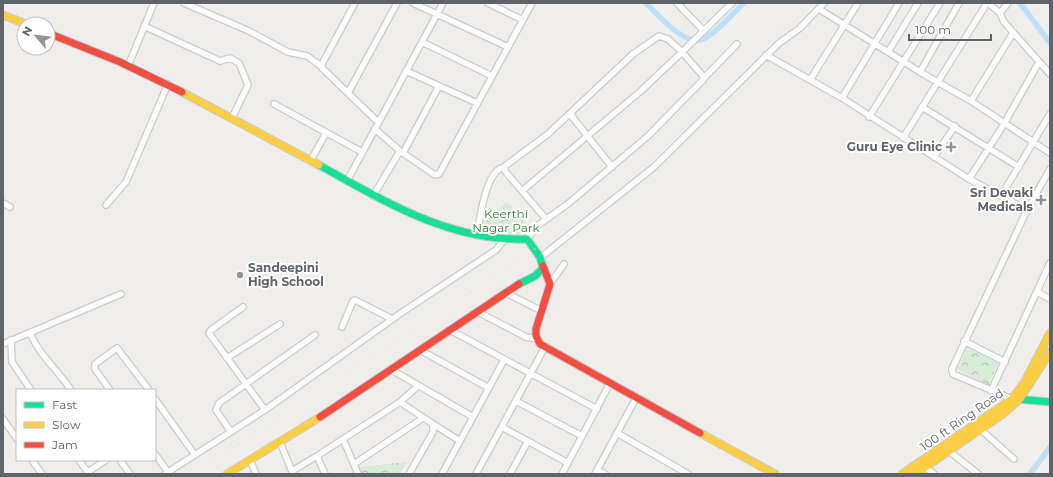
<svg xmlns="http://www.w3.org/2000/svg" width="1053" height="477" viewBox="0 0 1053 477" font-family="Montserrat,sans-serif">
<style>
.forest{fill:url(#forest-crowns)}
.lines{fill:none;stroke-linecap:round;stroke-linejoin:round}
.canal{stroke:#bfe0f9;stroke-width:5.5}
.street-casing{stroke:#cbcccc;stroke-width:8}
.fast-casing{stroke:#cacacb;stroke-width:9}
.slow-casing{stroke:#cacacb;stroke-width:9}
.jam-casing{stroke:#cacacb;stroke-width:9}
.street{stroke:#fdfcfc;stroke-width:5.5}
.fast{stroke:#16e098;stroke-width:7}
.slow{stroke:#ffcf43;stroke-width:7}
.jam{stroke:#f24e42;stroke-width:7}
.rail{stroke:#e4e4e4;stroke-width:1.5;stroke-dasharray:1 5;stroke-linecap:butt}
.poi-dot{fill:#919496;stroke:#fff;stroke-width:1.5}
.labels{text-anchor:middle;stroke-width:4;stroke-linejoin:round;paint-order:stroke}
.poi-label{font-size:12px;font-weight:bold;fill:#5f6368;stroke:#fff;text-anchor:end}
.park-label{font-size:12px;fill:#348238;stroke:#fff}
.street-label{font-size:12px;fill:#5f6368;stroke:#fff}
</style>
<defs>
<pattern id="forest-crowns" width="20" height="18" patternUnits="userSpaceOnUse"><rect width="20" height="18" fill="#d8ebd6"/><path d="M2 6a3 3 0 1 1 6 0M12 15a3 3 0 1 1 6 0" fill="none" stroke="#b2c2b1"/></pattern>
</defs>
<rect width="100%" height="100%" fill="#efeeea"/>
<path class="forest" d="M506 203C515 208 528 216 524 228 523 231 521 234 519 236 508 240 489 235 479 231L487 217Z
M968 346 999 362 988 385 957 369Z
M407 462 400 474H361L358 467Z"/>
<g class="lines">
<path class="canal" d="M646 3C656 13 684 45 700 40 714 36 733 13 744 3
M1020 3 1050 43
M1030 474 1050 447"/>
<g class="street-casing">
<path id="street" d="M184 3 249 31 288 52 307 56 321 66
M355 3 322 64V68L378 122
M413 3 508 47
M488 3 523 20
M677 3 703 30
M988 3 1000 13 1004 22 1050 74
M819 9 920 72 971 101 1050 153
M1000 13 1008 3
M144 26 220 61 230 58 239 63 248 85 232 118
M422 42 492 76
M888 52 918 3
M766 55 842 98 969 179 1027 210 952 369 953 374 1012 399
M128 66 154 3
M406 71 477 103
M920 72 959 3
M704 78 737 44
M810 80 858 3
M348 93 397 3
M842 98 899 3
M971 101 1013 33
M274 104 362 152
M922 107 1019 167
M570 114 612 167
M869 117 940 3
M375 129 400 151 435 175 439 174 532 3
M903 138 987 3
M403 153 439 86
M934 157 955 126
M311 160 326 133
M969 179 1004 124 1039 62
M347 181 443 3
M522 191 505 171V166L548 134 633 54 659 36 668 39 682 52 642 90 522 191 546 219
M373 196 400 151
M1001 196 1050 114
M3 203 10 207
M106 205 126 182 168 84
M1027 210 1050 169
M477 235C480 218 485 176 501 168H504
M527 239 537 226 569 203 648 136 703 80V76L682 52 732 3
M540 258 654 167 778 44 800 28 824 3
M550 284 564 264
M1037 292 1050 299
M506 293 542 311
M243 307 211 330 209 333 265 410
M478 312 526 337 537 339
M342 327 353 301 355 300 392 319
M450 330 597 409
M30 333C40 356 57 369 71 390
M11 340 12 362 31 390
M964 341 1005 362
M3 344 121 294
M420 350 489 388
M227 358 280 324
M390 369 473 417
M110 390 95 369V364L117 348 149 390
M991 391 1050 263
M155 399 195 455
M516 401 582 436
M400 402 418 386
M3 419 17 439
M433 424 460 441
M502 427 568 463
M980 429 1014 459
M231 432 216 410 219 403 315 335
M617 433 688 474
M343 439 358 474
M280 442 293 474
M949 451 978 474
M155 454 168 472
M32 460 42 474
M79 460 89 474
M120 460 130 474
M250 460 256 474
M354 464 423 418
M925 467 934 474
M597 470 605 474
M292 471 317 456
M88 472 106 460
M165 474 265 410 401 313 496 250 504 240
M325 474 317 456 400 402 433 424V432L409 474
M442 474 504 360
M476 474 545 347
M510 474 528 441
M562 474 610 383
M595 474 636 398"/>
</g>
<g class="fast-casing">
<path id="fast" d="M319 165C384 201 450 242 527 239L540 257 543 268 535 276 519 284
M1017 399 1050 402"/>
</g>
<g class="slow-casing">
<path id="slow" d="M3 15 26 24
M182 92 319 165
M700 433 775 474
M227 474 320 417
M902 474 1012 399 1024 383 1050 333
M915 474 1003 414 1020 399 1050 352"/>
</g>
<g class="jam-casing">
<path id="jam" d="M48 33 120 62 182 92
M543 266 550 284 536 329V336L540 344 700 433
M320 417 519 284"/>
</g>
<use href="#street" class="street"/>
<use href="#fast" class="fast"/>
<use href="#slow" class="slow"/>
<use href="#jam" class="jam"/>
<path class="rail" d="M194 474 564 230 644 166 769 43 803 3"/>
</g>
<g class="poi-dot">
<path d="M949 141h4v4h4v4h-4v4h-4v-4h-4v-4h4z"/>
<path d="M1039 194h4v4h4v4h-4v4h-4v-4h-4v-4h4z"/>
<circle cx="240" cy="275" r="4"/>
</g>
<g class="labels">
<g class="poi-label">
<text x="942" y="151">Guru Eye Clinic</text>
<text x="1033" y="197">Sri Devaki<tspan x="1033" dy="14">Medicals</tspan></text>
<text x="248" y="272" text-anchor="start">Sandeepini<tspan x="248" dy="14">High School</tspan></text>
</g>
<g class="park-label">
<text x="506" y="218">Keerthi<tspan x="506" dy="14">Nagar Park</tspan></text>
</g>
<g class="street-label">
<text transform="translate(962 420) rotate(-35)" y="4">100 ft Ring Road</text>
</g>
</g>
<rect width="1053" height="477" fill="none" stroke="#5f6368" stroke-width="8"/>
<rect x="16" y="389" width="140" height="72" fill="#ffffff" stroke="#bfc1c3"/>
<rect x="24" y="402" width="20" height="6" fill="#16e098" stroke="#bfc1c3"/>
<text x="52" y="409" font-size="12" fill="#5f6368">Fast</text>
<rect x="24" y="422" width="20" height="6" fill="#ffcf43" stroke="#bfc1c3"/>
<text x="52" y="429" font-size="12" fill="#5f6368">Slow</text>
<rect x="24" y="442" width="20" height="6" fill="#f24e42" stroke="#bfc1c3"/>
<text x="52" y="449" font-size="12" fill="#5f6368">Jam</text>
<g transform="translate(36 36) rotate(298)"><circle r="19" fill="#ffffff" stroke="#bfc1c3"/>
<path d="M0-3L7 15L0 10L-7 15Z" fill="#919496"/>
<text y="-6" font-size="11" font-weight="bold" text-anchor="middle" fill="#5f6368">N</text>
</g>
<path d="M909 34v6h82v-6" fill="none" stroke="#5f6368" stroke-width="2"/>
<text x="915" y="34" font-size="12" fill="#5f6368" stroke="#ffffff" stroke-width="3" paint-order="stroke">100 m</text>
</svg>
